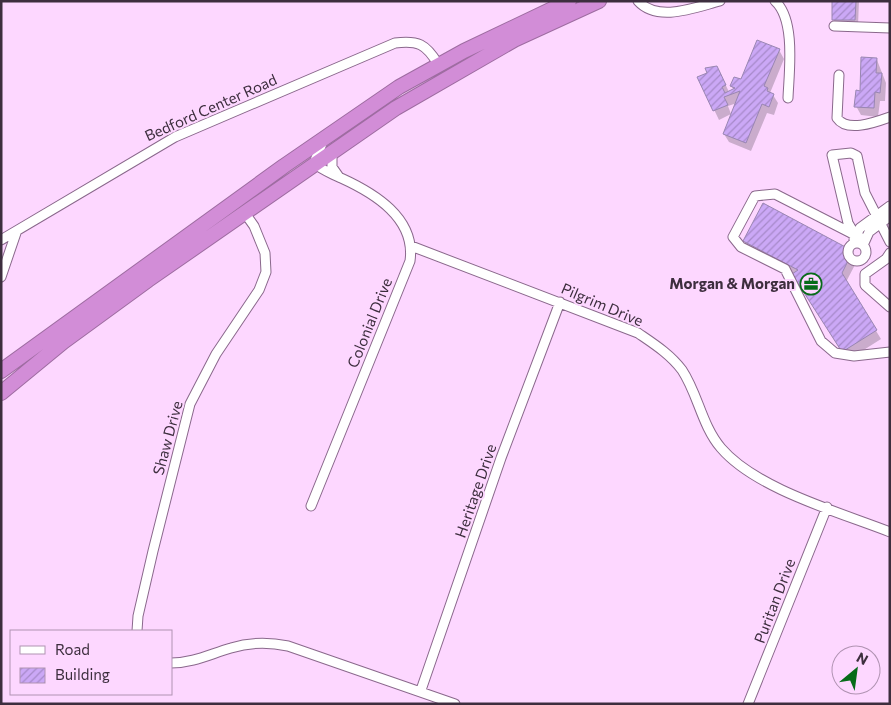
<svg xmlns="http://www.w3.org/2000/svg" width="891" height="705" viewBox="0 0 891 705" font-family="Commissioner,sans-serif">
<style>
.shadow{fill:#0003}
.building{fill:url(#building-hatch);stroke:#9986b2}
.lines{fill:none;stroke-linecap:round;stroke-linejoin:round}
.minor-casing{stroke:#8a688c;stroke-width:11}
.highway-casing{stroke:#9e6ca1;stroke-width:16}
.minor{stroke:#fff;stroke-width:9}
.highway{stroke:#d28dd7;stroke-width:14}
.labels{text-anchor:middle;stroke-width:4;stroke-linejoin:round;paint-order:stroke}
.street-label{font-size:15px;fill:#3d2e3e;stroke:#fdd7ff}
.poi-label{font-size:15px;font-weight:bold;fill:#3d2e3e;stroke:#fdd7ff;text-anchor:end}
</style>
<defs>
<pattern id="building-hatch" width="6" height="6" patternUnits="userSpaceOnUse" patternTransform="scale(1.25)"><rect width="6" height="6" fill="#cba8f6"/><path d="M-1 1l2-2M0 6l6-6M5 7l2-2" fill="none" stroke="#a689c9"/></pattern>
</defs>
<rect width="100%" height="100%" fill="#fdd7ff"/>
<path class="shadow" d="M833 1H859L858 26H836L833 19Z
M779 50 784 59 770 93 773 95 778 103 774 115 767 113 751 151 729 142 724 134 737 103 728 106 731 114 719 120 699 78 717 67 729 92 734 90 731 86 742 81Z
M877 60 886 83 885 101H880L878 117 861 115 856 106Z
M744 241 852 252 857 261 846 282 881 339 848 360 793 273 749 250Z"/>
<path class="building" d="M832 1H856L855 20H832Z
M757 40 780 49 764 86 768 88 767 91 774 94 769 107 762 104 746 143 723 134 740 91 724 97 728 105 713 111 697 77 707 73 705 68 717 66 726 85 722 87 725 93 735 88 730 86 734 77 741 79Z
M861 57 877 58 876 73H882L880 93 875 92 874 108 854 107 856 90 860 91Z
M763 203 853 251 842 273 877 330 842 352 792 274 798 270 743 241Z"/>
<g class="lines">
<g class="minor-casing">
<path id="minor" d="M638 1C658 23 696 7 720 1
M775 1C796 20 789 72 788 98
M834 26 890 28
M839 75 837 118C847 133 876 122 890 117
M332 151V167L339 177
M855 235 775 194 755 196 733 237 741 247 785 269 821 341 835 353 854 356 890 352
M854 239 860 228 890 206
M865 239 855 235 848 223 832 155 851 153 857 156 865 193 890 242
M1 240 175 137 395 43C418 40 426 44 438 64
M848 252a9 9 0 1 1 18 0a9 9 0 1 1-18 0Z
M864 243 869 232 890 216
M411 246 638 333C654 344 670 354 682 370 698 394 702 426 721 448 756 489 839 512 890 532
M890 253 886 259 865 274V285L890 307
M1 277 16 233
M311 506 410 261C416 218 374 193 341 178 331 173 323 171 314 163L323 141
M137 631 138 616 153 551 190 404 216 354 259 290 266 272 265 253 254 226 244 212
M171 663C193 663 210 654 231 648 250 642 269 642 288 646L455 704
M421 690 501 458 560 302
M748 704 827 507"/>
</g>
<g class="highway-casing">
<path id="highway" d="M1 371 284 166 399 87 464 51 569 1
M1 393 63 342 148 280 396 108 514 40 599 1"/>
</g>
<use href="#minor" class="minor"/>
<use href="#highway" class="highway"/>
</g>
<defs>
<g id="office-ring" transform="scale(1.125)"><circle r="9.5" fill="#fdd7ff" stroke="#066b18" stroke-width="1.5"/><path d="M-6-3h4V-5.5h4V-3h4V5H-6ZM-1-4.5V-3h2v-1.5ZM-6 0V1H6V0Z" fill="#066b18"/></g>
</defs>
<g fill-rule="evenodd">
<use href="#office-ring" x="811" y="284"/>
</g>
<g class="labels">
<g class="street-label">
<text transform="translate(211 108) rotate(-24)" y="5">Bedford Center Road</text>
<text transform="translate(602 305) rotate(23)" y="5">Pilgrim Drive</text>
<text transform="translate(370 323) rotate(-68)" y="5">Colonial Drive</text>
<text transform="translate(168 438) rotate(-75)" y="5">Shaw Drive</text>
<text transform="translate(476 491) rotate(-71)" y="5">Heritage Drive</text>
<text transform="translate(775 601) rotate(-69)" y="5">Puritan Drive</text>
</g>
<g class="poi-label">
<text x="795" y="289">Morgan &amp; Morgan</text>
</g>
</g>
<rect width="891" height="705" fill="none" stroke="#3d2e3e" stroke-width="5"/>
<rect x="10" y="630" width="162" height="65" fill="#fdd7ff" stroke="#b093b2"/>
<rect x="20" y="646" width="25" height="8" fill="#ffffff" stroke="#b093b2"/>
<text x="55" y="655" font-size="15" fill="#3d2e3e">Road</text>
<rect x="20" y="668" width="25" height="15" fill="url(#building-hatch)" stroke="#b093b2"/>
<text x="55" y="680" font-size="15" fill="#3d2e3e">Building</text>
<g transform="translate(856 670) rotate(29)"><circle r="24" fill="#fdd7ff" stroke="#b093b2"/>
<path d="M0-4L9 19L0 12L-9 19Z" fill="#066b18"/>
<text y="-8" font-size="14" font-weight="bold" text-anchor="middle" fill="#3d2e3e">N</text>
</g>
</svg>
